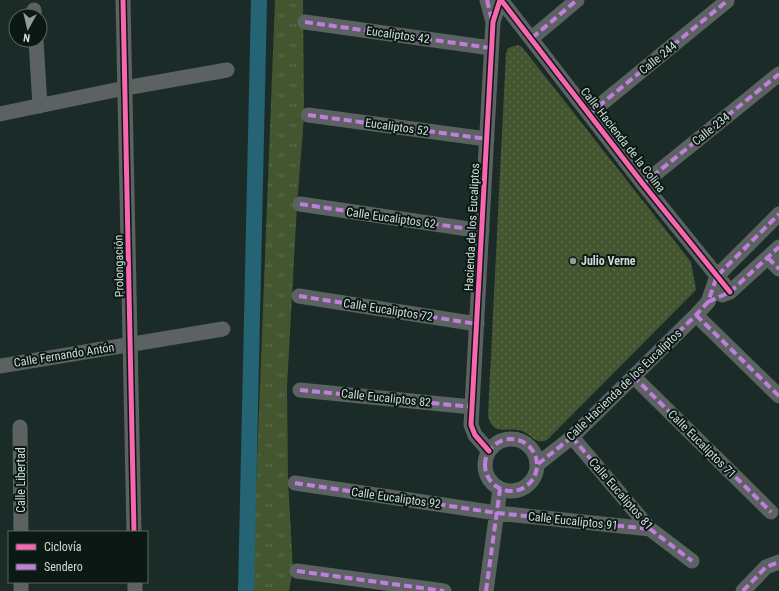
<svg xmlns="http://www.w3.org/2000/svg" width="779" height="591" viewBox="0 0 779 591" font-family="'Roboto Condensed',sans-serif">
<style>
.grass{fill:url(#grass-tufts)}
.park{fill:url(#park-dots)}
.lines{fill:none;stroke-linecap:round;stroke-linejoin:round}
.canal{stroke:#246474;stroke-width:16}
.minor{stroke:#5c6262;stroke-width:15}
.quiet{stroke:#c07fdc;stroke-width:4;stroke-dasharray:8 4;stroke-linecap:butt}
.cycleway-casing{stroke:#0b1814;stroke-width:8}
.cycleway{stroke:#f766af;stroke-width:5}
.poi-dot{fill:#8d9f9a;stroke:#0b1814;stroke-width:1.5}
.labels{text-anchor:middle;stroke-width:4;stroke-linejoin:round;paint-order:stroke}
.street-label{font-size:12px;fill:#cbddd7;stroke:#0b1814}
.poi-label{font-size:12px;font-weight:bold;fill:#cbddd7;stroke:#0b1814;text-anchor:start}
</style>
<defs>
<pattern id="grass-tufts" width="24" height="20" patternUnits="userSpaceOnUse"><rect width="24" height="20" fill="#435630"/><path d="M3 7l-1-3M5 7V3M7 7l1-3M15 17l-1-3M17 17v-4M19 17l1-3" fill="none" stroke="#5d6e4d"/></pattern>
<pattern id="park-dots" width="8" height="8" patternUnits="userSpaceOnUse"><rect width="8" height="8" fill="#435630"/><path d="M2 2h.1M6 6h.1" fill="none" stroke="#5d6e4d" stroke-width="1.8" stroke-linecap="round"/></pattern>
</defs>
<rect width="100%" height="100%" fill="#1b2c28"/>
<path class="grass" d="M275 0H303L304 116 297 205 287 387 288 481 293 569 289 591H252Z"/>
<path class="park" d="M518 45 522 47 691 262 696 290 547 440C534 445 532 434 522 431 514 428 504 431 497 429 492 427 489 421 488 416L506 53 508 48Z"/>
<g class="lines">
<path class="canal" d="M246 591 259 0"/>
<path class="minor" d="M123 0 134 532
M487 0 493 22
M501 0 643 184 730 292
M34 10V16
M305 22 491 48
M532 38 577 0
M36 40 40 106
M0 114 125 88 227 70
M589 114 727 1
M308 115 487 139
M643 184 779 74
M300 204 482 231
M768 258 779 269
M722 295 730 292 779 247
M299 296 477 324
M696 315 779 396
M0 366 223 329
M633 376 771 512
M300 390 472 407
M20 427 21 532
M572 437 650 529 692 561
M485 465a26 26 0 1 1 52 0a26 26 0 1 1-52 0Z
M489 451 475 435 471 425 493 22 500 0
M538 464 572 437 696 315 708 302 717 276 779 214
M295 483 497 513 650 529
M297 571 444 591
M21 582V591
M135 582V591
M486 591 500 489
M743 591 766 567 779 562"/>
<path class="quiet" d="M487 0 492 20
M305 22 491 48
M532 38 577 0
M589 114 727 1
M308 115 487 139
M643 184 779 74
M300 204 482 231
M768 258 779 269
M299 296 477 324
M708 302 730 292 779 247
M696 315 779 396
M633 376 771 512
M300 390 472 407
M572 437 650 529 692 561
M485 465a26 26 0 1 1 52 0a26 26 0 1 1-52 0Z
M538 464 572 437 696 315 708 302 717 276 779 214
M295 483 497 513 650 529
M297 571 444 591
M486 591 500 489
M743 591 766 567 779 562"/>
<g class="cycleway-casing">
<path id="cycleway" d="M123 0 134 532
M501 0 643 184 730 292
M489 451 475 435 471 425 493 22 500 0"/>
</g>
<use href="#cycleway" class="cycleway"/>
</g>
<circle class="poi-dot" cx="573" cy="261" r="4"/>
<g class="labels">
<g class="street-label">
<text transform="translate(398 35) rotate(8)" y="4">Eucaliptos 42</text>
<text transform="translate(658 58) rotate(-39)" y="4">Calle 244</text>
<text transform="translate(397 127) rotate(8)" y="4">Eucaliptos 52</text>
<text transform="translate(711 129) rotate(-39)" y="4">Calle 234</text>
<text transform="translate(623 140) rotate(52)" y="4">Calle Hacienda de la Colina</text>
<text transform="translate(391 218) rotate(8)" y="4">Calle Eucaliptos 62</text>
<text transform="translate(472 227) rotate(-87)" y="4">Hacienda de los Eucaliptos</text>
<text transform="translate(119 266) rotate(-91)" y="4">Prolongación</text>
<text transform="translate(388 310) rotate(9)" y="4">Calle Eucaliptos 72</text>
<text transform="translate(64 355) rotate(-9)" y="4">Calle Fernando Antón</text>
<text transform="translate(624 385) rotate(-44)" y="4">Calle Hacienda de los Eucaliptos</text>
<text transform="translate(386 398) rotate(6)" y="4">Calle Eucaliptos 82</text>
<text transform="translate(702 444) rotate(45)" y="4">Calle Eucaliptos 71</text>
<text transform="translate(21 480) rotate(-90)" y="4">Calle Libertad</text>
<text transform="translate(621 494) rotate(49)" y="4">Calle Eucaliptos 81</text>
<text transform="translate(396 498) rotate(8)" y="4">Calle Eucaliptos 92</text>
<text transform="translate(573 521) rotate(6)" y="4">Calle Eucaliptos 91</text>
</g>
<g class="poi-label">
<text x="581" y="265">Julio Verne</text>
</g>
</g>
<rect x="8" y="531" width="140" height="52" fill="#0b1814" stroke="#586762"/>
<rect x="16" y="544" width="20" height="6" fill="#f766af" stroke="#586762"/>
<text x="44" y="551" font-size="12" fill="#cbddd7">Ciclovía</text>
<rect x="16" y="564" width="20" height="6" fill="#c07fdc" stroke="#586762"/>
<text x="44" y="571" font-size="12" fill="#cbddd7">Sendero</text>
<g transform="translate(28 28) rotate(188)"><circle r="19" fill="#0b1814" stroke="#586762"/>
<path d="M0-3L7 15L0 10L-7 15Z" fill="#8d9f9a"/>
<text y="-6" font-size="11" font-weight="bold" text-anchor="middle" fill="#cbddd7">N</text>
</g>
</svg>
